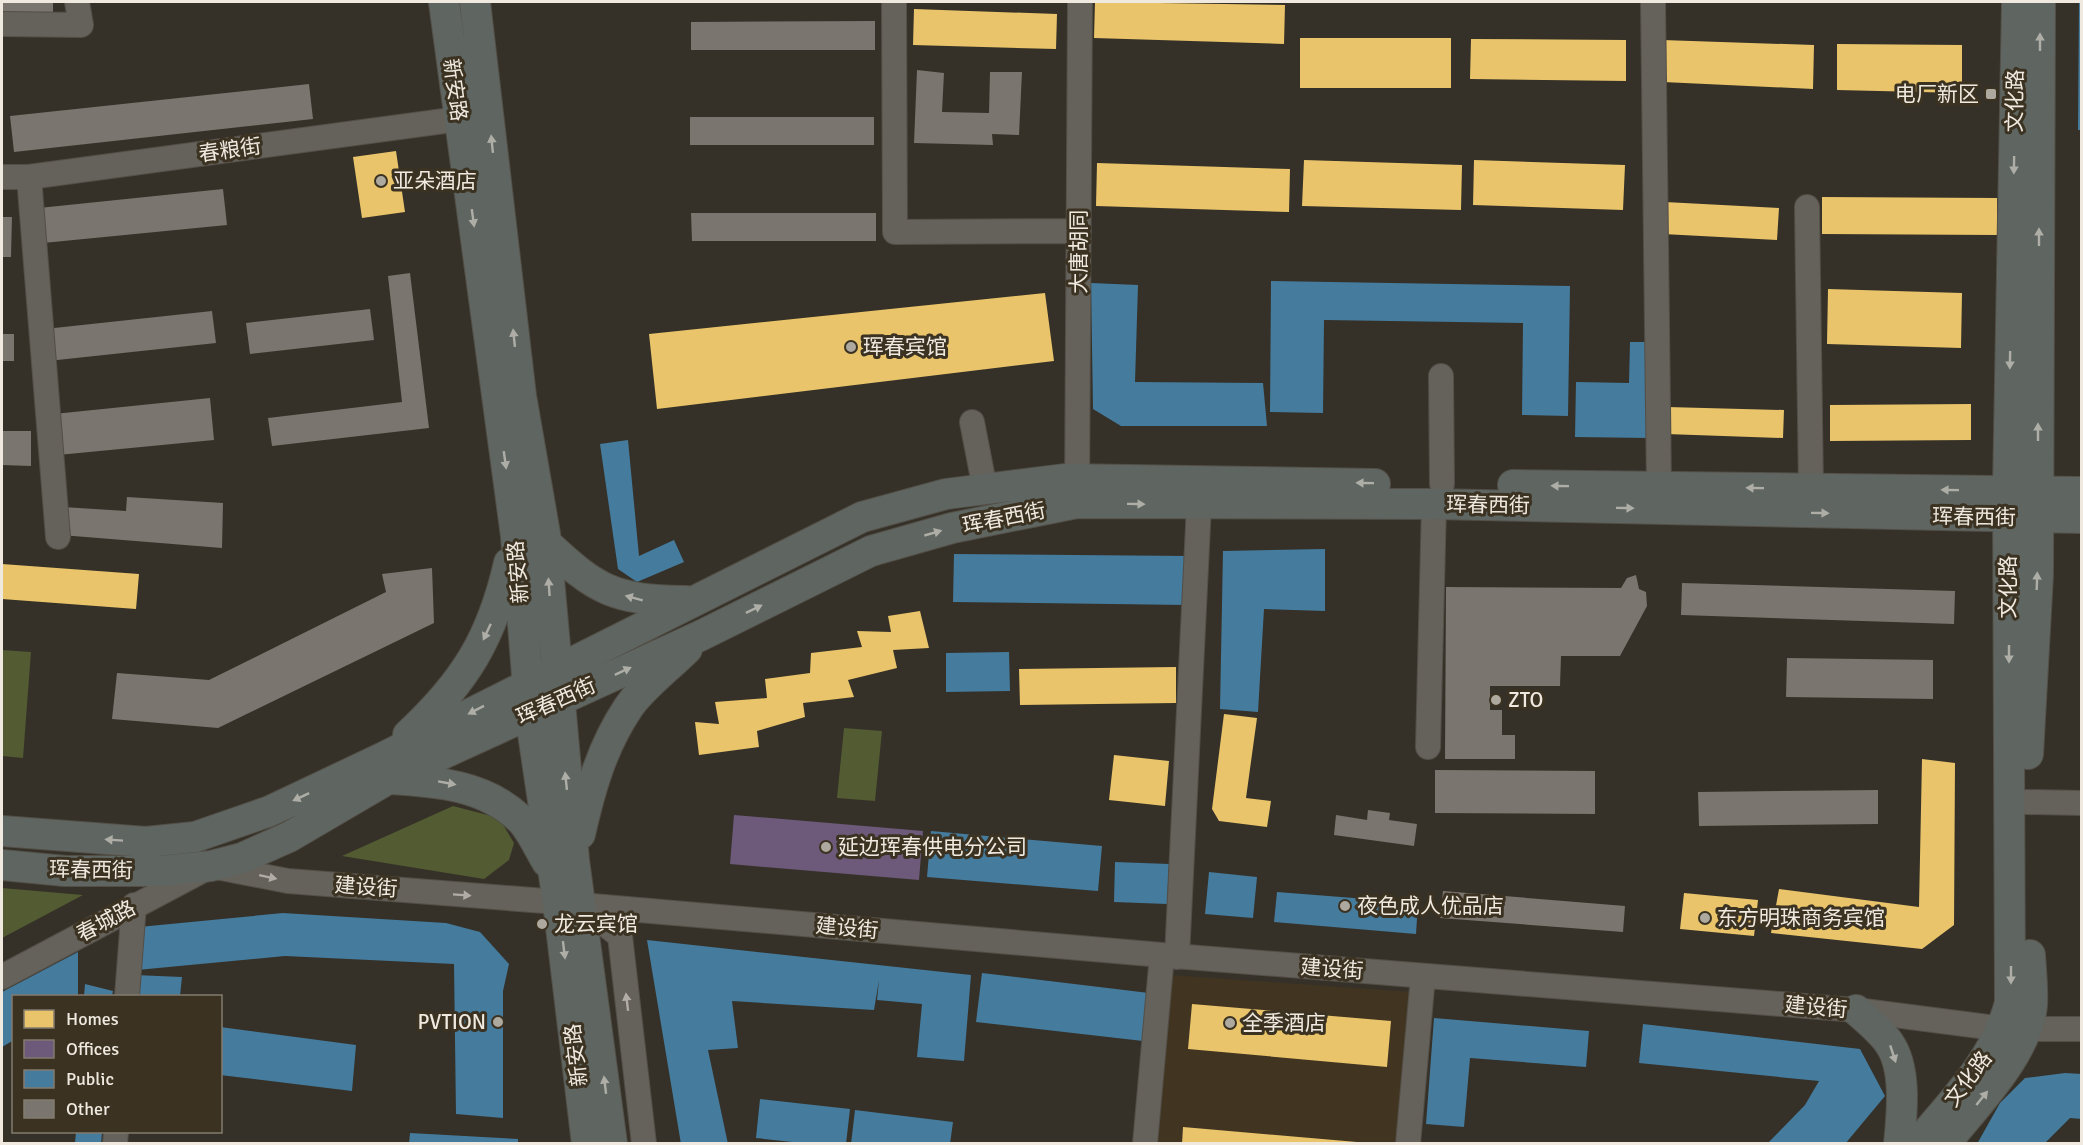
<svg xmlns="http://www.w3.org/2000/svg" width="2083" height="1145" viewBox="0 0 2083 1145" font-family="Signika,'Noto Sans SC',sans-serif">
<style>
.built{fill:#413522}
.green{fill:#525b31}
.homes{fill:#e9c46a}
.offices{fill:#6d597a}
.public{fill:#457b9d}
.building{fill:#7a756e}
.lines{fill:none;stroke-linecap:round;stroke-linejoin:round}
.minor-casing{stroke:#534f47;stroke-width:26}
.major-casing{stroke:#534f47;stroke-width:32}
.minor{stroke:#65615b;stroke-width:24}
.major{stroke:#5f6662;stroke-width:30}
.oneway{fill:#aeaea7}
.oneway2{fill:#b1aca4}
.poi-dot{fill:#aea99f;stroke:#3b3222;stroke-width:2}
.labels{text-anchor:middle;stroke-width:6;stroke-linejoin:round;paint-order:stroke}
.street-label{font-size:21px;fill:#efe9df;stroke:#3b3222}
.poi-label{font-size:21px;fill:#efe9df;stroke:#3b3222;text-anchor:start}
</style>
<rect width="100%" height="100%" fill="#353128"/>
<path class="built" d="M1171 975 1411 992 1398 1143 1158 1144Z"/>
<path class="green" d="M2 650 31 652 23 758 2 756Z
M844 728 882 731 875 801 837 798Z
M453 806 499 818 514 843 509 860 484 879 342 856Z
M2 888 83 895 2 938Z"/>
<path class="homes" d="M1095 2 1285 5 1284 44 1094 38Z
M914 9 1057 14 1056 49 913 45Z
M1300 38H1451V88H1300Z
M1471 39 1626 40V81L1470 79Z
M1662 40 1814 45 1813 89 1663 82Z
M1837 44 1962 45V93L1837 90Z
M396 151 405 212 362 218 353 157Z
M1304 160 1462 165 1461 210 1302 206Z
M1474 160 1625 165 1623 210 1473 205Z
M1097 163 1290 169 1289 212 1096 206Z
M1822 197 1997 198V235L1822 234Z
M1665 202 1779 208 1777 240 1663 234Z
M1828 289 1962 293 1961 348 1827 344Z
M1045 293 1054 361 657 409 649 334Z
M1971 404V440L1830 441V405Z
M1667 407 1784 410 1783 438 1666 434Z
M2 564 139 574 136 609 2 599Z
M920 611 929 648 893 650 897 668 848 680 854 697 803 703 805 717 757 731 759 747 699 755 695 722 719 724 715 702 767 698 765 679 810 673 811 653 862 647 857 631 891 632 888 616Z
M1176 667V703L1020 705 1019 669Z
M1224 714 1257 718 1246 798 1271 801 1267 827 1219 821 1212 809Z
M1114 755 1169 761 1165 806 1109 800Z
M1922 759 1955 763 1954 925 1922 949 1771 933 1779 889 1919 907Z
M1684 893 1758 900 1754 936 1680 929Z
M1192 1004 1391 1021 1387 1067 1188 1049Z
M1183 1127 1357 1142V1144H1182Z"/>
<path class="offices" d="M734 815 923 831 919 880 730 864Z"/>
<path class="public" d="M2079 2H2082V130H2078Z
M1271 281 1570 286 1568 416 1522 415 1523 323 1324 320 1323 413 1270 412Z
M1091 283 1138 285 1135 382 1263 383 1267 426H1121L1093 409Z
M1630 342H1651L1649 438 1575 437 1576 382 1629 383Z
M628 440 639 556 674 540 684 562 637 582 618 569 600 444Z
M1325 549V611L1264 609 1258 712 1220 709 1223 551Z
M954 554 1190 556 1187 605 953 602Z
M1009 652 1010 691 946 692V653Z
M931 831 1102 846 1098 891 927 877Z
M1115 862 1169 864 1167 904 1114 902Z
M1209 872 1257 877 1253 918 1205 914Z
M1277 892 1418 903 1416 934 1274 922Z
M283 913 446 923 480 932 509 964 503 991V1118L456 1114 454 964 285 956 137 970 139 927Z
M647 940 971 975 964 1061 917 1057 922 1004 877 1000 879 980 874 1010 732 1001 738 1048 708 1050 728 1144H681Z
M78 952V996H14V1040L2 1047V992Z
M982 973 1149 993 1143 1041 976 1022Z
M135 975 182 977 180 996H134Z
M85 984 113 991 112 996H84Z
M1434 1018 1589 1031 1586 1067 1470 1058 1464 1127 1426 1124Z
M1643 1024 1860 1049 1885 1096 1845 1144H1767L1805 1105 1819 1081 1639 1063Z
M220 1027 356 1045 352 1091 220 1075Z
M2065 1073 2082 1074V1119L2070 1118 2044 1144H1977L2000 1103 2025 1078Z
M760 1099 850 1109 846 1144H811L756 1138Z
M855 1110 953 1122 950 1144H851Z
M76 1132H102L101 1144 75 1143Z
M410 1133 518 1139V1144H409Z"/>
<path class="building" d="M2 2H53V13H2Z
M875 21V50H691V22Z
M917 70 944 73 942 112 989 113 990 72H1022L1019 135 992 134 993 145 914 143Z
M309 84 313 119 14 152 10 116Z
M690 117H874V145H690Z
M223 189 227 225 43 243 39 208Z
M691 213H876V241H692Z
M2 217H12L11 257H2Z
M410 273 429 428 272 446 268 418 402 402 388 276Z
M370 309 374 340 250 354 246 323Z
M212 311 216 343 48 361 45 329Z
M2 334H14V361H2Z
M210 398 214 440 58 455 54 414Z
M2 431H31V466L2 465Z
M127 497 223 503 222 548 61 535 63 507 126 511Z
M432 568 434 623 218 728 112 719 117 673 209 680 386 592 382 574Z
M1636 575 1639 589 1646 592 1647 606 1620 656H1561L1560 686H1490V710H1502V735H1515V759H1445L1446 587 1621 588 1627 578Z
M1682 583 1955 591 1954 624 1681 615Z
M1787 658 1933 660V699L1786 697Z
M1435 770 1595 771V814L1435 813Z
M1878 790V824L1699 826 1698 792Z
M1368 810 1390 813 1389 820 1417 824 1414 846 1334 835 1336 815 1367 820Z
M1443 891 1625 906 1623 932 1440 918Z"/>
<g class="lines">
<g class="minor-casing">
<path id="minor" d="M894 2 895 232 1079 231
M1653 2 1659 487
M2 24 81 25 77 2
M2 177H29L459 119
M29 177 58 537
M1807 207 1811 488
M1441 376 1442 484
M972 422 985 489
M1077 497 1080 2
M1428 747 1434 504
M2026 802 2082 803
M581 905 1162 955 1856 1010 2003 1029H2082
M581 905 620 936 644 1144
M1177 957 1199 505
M2 977 211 866 288 881 558 902
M127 996 134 905
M115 1144 116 1132
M1145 1144 1162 955
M1408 1144 1423 976"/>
</g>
<g class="major-casing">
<path id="major" d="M444 2 516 536 530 713 558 902 587 1144
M475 2 521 396 545 534 574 860 612 1144
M1513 485 2082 492
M545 542C597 591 614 600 686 601
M408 735C465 682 492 638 509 563
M2028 754 2038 575 2040 2
M391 779C439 782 484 785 520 819 531 830 539 849 547 862
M2 831 146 842 195 837 270 811 384 757 862 517 946 494 1065 479 1375 484
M580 834C590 789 602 747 628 708 642 687 668 668 687 649
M2 865 65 871H161L211 866 242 858 289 837 388 779 702 635 871 551 952 528 1077 503 1434 504 2082 518
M1856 1010C1867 1020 1881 1031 1889 1043 1907 1068 1902 1114 1899 1144
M1917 1144C1954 1100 1995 1059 2010 1003L2008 490 2017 2
M1945 1144C1974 1107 2028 1054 2032 1005 2033 989 2031 971 2030 955"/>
</g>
<use href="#minor" class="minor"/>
<use href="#major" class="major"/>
</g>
<defs><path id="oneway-solid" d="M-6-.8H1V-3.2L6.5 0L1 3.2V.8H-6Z" transform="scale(1.5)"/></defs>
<g class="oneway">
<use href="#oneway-solid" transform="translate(2040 42) rotate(-90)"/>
<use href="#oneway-solid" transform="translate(492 144) rotate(-96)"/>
<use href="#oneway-solid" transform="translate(2014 165) rotate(91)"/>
<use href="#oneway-solid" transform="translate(473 218) rotate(82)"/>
<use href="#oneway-solid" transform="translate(2039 237) rotate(-90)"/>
<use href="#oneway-solid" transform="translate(514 338) rotate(-96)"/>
<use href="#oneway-solid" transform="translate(2010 360) rotate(91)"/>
<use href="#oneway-solid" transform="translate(2038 432) rotate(-90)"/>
<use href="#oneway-solid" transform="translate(505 460) rotate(82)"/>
<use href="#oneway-solid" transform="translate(1365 483) rotate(-179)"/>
<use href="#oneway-solid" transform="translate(1560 486) rotate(-179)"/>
<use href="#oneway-solid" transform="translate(1755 488) rotate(-179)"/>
<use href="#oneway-solid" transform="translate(1950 490) rotate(-179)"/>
<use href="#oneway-solid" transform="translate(1136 504) rotate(1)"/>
<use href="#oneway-solid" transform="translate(1625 508) rotate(1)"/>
<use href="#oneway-solid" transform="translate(1820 513) rotate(1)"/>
<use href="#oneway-solid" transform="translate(933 533) rotate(-16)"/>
<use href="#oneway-solid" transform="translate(2037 581) rotate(-88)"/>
<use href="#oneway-solid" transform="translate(549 587) rotate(-94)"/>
<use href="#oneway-solid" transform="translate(634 598) rotate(-165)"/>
<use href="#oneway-solid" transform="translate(754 609) rotate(-26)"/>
<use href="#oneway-solid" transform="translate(487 632) rotate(115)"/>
<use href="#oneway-solid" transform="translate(2009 654) rotate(90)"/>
<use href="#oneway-solid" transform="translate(623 671) rotate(-25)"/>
<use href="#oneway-solid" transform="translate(476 710) rotate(153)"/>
<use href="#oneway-solid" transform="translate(566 781) rotate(-96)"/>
<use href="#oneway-solid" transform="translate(447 783) rotate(10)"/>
<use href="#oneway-solid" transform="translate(301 797) rotate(155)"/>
<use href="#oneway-solid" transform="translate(114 840) rotate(-176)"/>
<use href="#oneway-solid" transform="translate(564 950) rotate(83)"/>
<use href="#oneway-solid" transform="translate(2011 975) rotate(90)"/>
<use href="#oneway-solid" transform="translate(1893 1054) rotate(72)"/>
<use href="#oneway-solid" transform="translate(605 1085) rotate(-97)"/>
<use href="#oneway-solid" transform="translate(1982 1098) rotate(-51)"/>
</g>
<g class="oneway2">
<use href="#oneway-solid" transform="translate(268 877) rotate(12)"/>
<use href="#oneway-solid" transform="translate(462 895) rotate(4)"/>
<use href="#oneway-solid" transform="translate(627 1002) rotate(-97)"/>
</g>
<g class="poi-dot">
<rect x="1985" y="88" width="12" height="12" rx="3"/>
<circle cx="381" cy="181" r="6"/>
<circle cx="851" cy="347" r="6"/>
<circle cx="1496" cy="700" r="6"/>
<circle cx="826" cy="847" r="6"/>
<circle cx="1345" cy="906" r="6"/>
<circle cx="1705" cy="918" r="6"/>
<circle cx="542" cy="924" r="6"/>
<circle cx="498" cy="1022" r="6"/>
<circle cx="1230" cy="1023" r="6"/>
</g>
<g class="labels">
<g class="street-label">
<text transform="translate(455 90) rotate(82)" y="7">新安路</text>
<text transform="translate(2015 101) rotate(-89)" y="7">文化路</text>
<text transform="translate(230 150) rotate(-8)" y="7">春粮街</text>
<text transform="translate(1079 252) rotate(-90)" y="7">大唐胡同</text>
<text transform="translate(1488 505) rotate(1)" y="7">珲春西街</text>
<text transform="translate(1974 517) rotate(1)" y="7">珲春西街</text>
<text transform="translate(1004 518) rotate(-11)" y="7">珲春西街</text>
<text transform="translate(518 572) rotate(-95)" y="7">新安路</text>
<text transform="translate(2008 587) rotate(-90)" y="7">文化路</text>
<text transform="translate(556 701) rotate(-24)" y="7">珲春西街</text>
<text transform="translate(91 870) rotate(1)" y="7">珲春西街</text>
<text transform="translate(366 887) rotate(4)" y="7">建设街</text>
<text transform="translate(106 921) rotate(-28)" y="7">春城路</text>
<text transform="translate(847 928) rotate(5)" y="7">建设街</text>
<text transform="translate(1332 969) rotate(4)" y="7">建设街</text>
<text transform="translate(1816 1007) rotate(5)" y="7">建设街</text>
<text transform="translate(576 1055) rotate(-97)" y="7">新安路</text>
<text transform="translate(1968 1079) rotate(-53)" y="7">文化路</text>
</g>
<g class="poi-label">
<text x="1979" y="101" text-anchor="end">电厂新区</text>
<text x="393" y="188">亚朵酒店</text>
<text x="863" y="354">珲春宾馆</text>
<text x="1508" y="707">ZTO</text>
<text x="838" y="854">延边珲春供电分公司</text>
<text x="1357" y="913">夜色成人优品店</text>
<text x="1717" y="925">东方明珠商务宾馆</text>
<text x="554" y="931">龙云宾馆</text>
<text x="486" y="1029" text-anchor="end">PVTION</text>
<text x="1242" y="1030">全季酒店</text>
</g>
</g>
<rect width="2083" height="1145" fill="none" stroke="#efe9df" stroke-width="6"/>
<rect x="12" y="995" width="210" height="138" fill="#3b3222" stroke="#837b6e" stroke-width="1.5"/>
<rect x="24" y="1010" width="30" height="18" fill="#e9c46a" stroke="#837b6e" stroke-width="1.5"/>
<text x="66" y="1025" font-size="18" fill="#efe9df">Homes</text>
<rect x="24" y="1040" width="30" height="18" fill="#6d597a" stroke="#837b6e" stroke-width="1.5"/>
<text x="66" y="1055" font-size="18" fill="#efe9df">Offices</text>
<rect x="24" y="1070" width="30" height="18" fill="#457b9d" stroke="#837b6e" stroke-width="1.5"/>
<text x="66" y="1085" font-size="18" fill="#efe9df">Public</text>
<rect x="24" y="1100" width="30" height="18" fill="#7a756e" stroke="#837b6e" stroke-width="1.5"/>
<text x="66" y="1115" font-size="18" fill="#efe9df">Other</text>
</svg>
